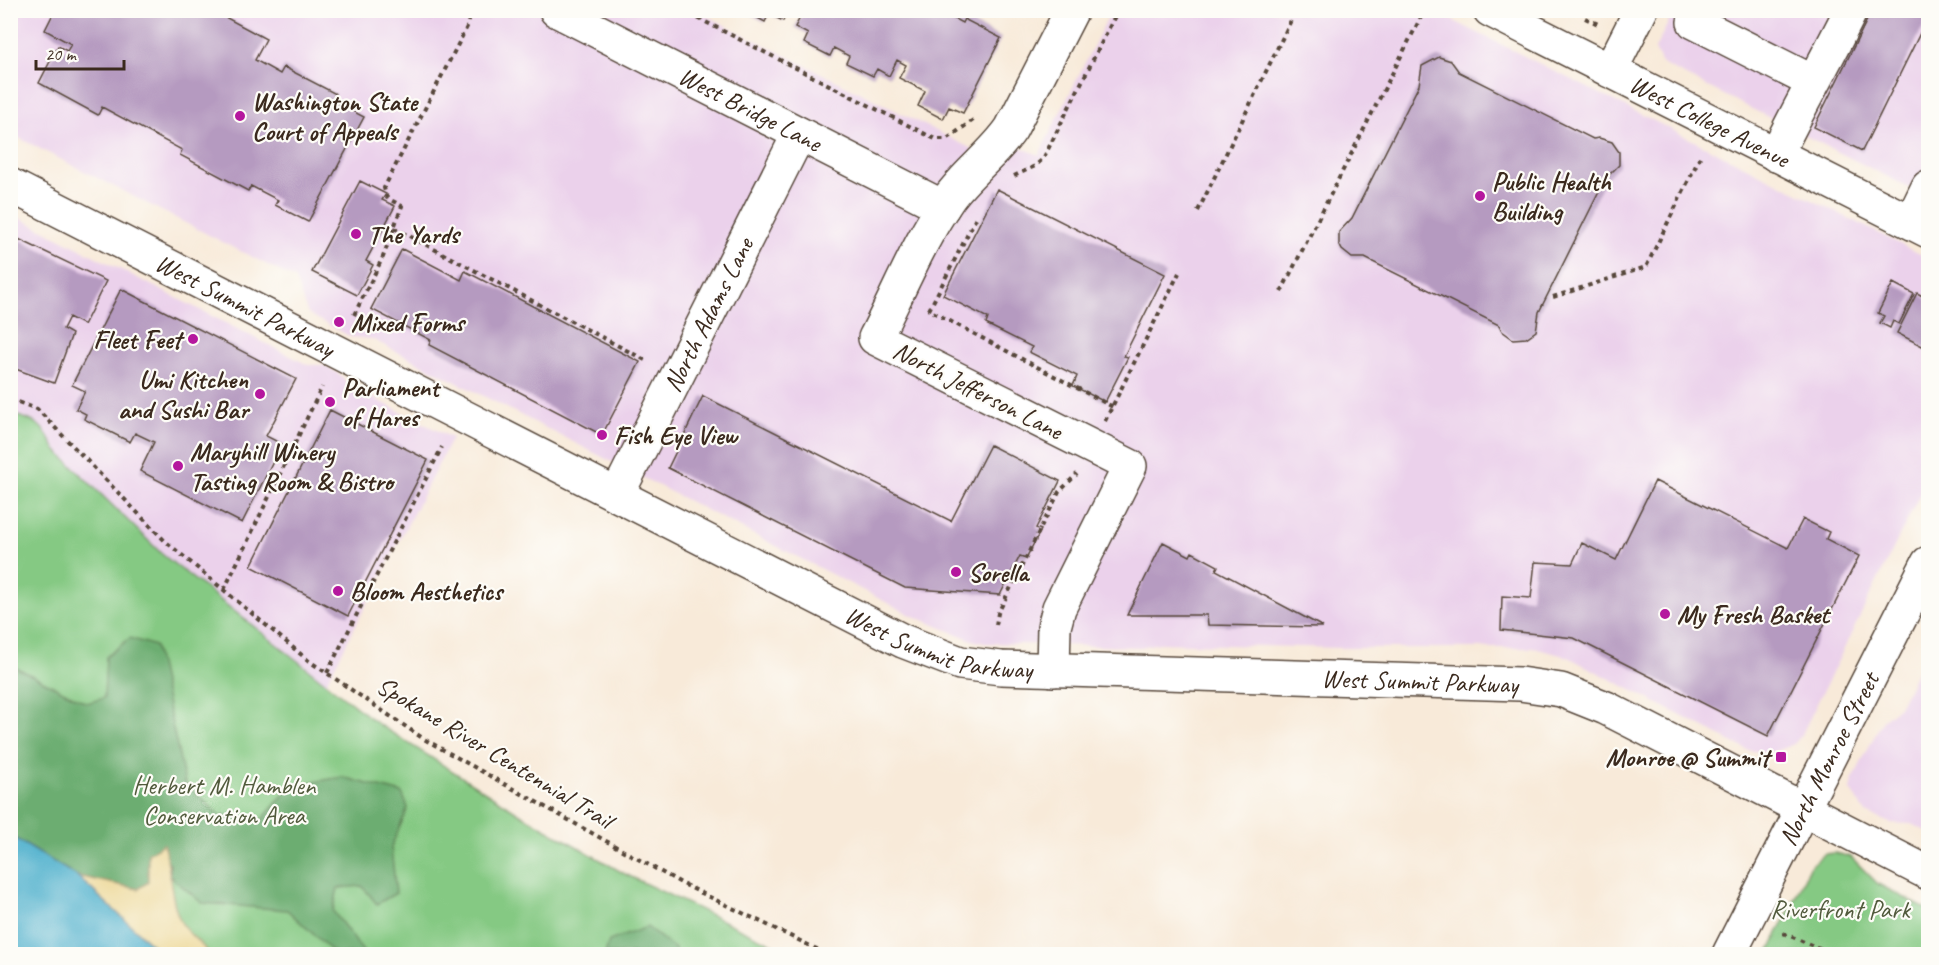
<svg xmlns="http://www.w3.org/2000/svg" width="1939" height="965" viewBox="0 0 1939 965" font-family="Caveat,sans-serif">
<style>
.built{fill:#ebd1eb}
.green{fill:#85c983;stroke:#607a50;stroke-width:1.5}
.forest{fill:#6cad71;stroke:#546c48;stroke-width:1.5}
.sand{fill:#eeda9e;stroke:#94825e;stroke-width:1.5}
.water{fill:#4cafcc;stroke:#446c75;stroke-width:1.5}
.building{fill:#b59ac0}
.lines{fill:none;stroke-linecap:round;stroke-linejoin:round}
.minor-casing{stroke:#57473a;stroke-width:36}
.major-casing{stroke:#57473a;stroke-width:36}
.path{stroke:#57473a;stroke-width:4;stroke-dasharray:4.5 4.5;stroke-linecap:butt}
.minor{stroke:#fff;stroke-width:33}
.major{stroke:#fff;stroke-width:33}
.poi-dot{fill:#b5179e;stroke:#fdfcf7;stroke-width:2}
.labels{text-anchor:middle;stroke-width:4.5;stroke-linejoin:round;paint-order:stroke}
.poi-label{font-size:26px;font-weight:bold;fill:#3b2a1e;stroke:#fdfcf7;text-anchor:start}
.street-label{font-size:26px;fill:#3b2a1e;stroke:#fdfcf7}
.park-label{font-size:26px;fill:#515a3c;stroke:#fdfcf7}
</style>
<rect width="100%" height="100%" fill="#fdfcf7"/>
<filter id="ink" filterUnits="userSpaceOnUse"><feTurbulence type="fractalNoise" baseFrequency=".0167" numOctaves="2"/><feDisplacementMap in="SourceGraphic" scale="12" xChannelSelector="R" yChannelSelector="G"/><feConvolveMatrix kernelMatrix="1 2 1 2 8 2 1 2 1" color-interpolation-filters="sRGB"/></filter>
<filter id="wash" filterUnits="userSpaceOnUse"><feTurbulence type="fractalNoise" baseFrequency=".008" numOctaves="4" result="noise"/><feDisplacementMap in="SourceGraphic" scale="24" xChannelSelector="R" yChannelSelector="G"/><feGaussianBlur stdDeviation="1.35" result="paint"/><feColorMatrix in="noise" values="0 0 0 0 0 0 0 0 0 0 0 0 0 0 0 0 0 1.4 0 .05"/><feComposite in="paint" operator="in"/></filter>
<g filter="url(#wash)">
<rect width="100%" height="100%" fill="#f8ead9"/>
<path class="built" d="M11 11H697L998 162 1013 144 1039 155 1111 11H1434L1928 258V478L1801 736 1794 744 1770 753 1747 750 1568 657 1535 648H1338L1159 643 1141 647 984 643 972 640 913 616 372 339 351 337 308 314 295 279 17 137 11 151Z
M1674 11H1928V197L1662 64 1655 49Z
M10 213 308 365H324L339 374 348 385 452 438 326 683 139 537 11 426Z
M1928 649V832L1911 824 1890 823 1866 813 1851 790 1853 779 1877 731 1884 719 1899 707Z"/>
<path class="green" d="M11 414C38 421 43 425 56 450L163 555 378 724 522 815 625 874 793 954H162L77 876 11 836Z
M1835 853 1851 857 1878 884 1928 910V954H1768L1811 865 1824 854Z"/>
<path class="forest" d="M130 638 155 646 185 783 218 814 261 821 291 786 342 777 402 793 408 808 391 847 396 893 377 904 362 886 338 888 333 911 365 954H335L287 910 202 903 170 876V863L148 854 149 882 138 889 77 876 11 836V665L87 703 104 698 106 657Z
M647 927 675 949 676 954H605L609 941Z"/>
<path class="sand" d="M163 844C172 868 169 899 181 922 187 934 202 943 209 954H162L77 876 138 889 148 882V854Z"/>
<path class="water" d="M11 836 77 876 162 954H11Z"/>
<g id="blocks">
<path class="building" d="M55 10H212L266 39 255 60 280 74 284 67 336 94 333 101 364 117 308 222 275 205 278 200 251 186 248 191 180 155 182 150 102 107 98 115 39 83 58 46 67 51 71 44 45 30Z
M743 10H789L783 21 769 14 765 22Z
M800 10H922L931 16 934 10H938L962 23 964 19 1001 38 963 113 949 107 943 119 918 106 925 91 899 78 906 65 897 60 889 76 877 69 873 76 846 63 849 56 834 48 830 56 804 43 808 34 795 27 803 12Z
M1872 10H1928V17L1862 151 1814 127Z
M1439 57 1451 61 1459 72 1593 139 1599 138 1612 142 1619 152V165L1606 178 1539 312 1536 331 1526 338 1513 339 1502 331 1499 325 1365 258H1352L1342 250 1339 244V232L1352 218 1419 85 1422 66Z
M360 181 386 194 382 200 395 206 366 261 373 265 357 295 312 272Z
M997 189 1165 274 1124 356 1128 357 1105 402 1073 386 1077 376 1029 352 1032 347 986 324 988 318 943 295Z
M10 235 106 281 84 325 69 317 63 329 72 334 54 383 10 367Z
M402 249 461 280 465 271 640 362 602 435 429 345 431 340 371 309Z
M1893 283 1914 294 1899 324 1893 321 1890 328 1880 323 1884 316 1878 313Z
M121 289 296 379 266 436 282 444 242 523 140 471 154 442 135 433 130 442 84 419 86 414 76 409 85 391 72 385Z
M1917 293 1928 299V349L1897 333Z
M703 396 951 521 990 445 1060 481 1036 528 1041 530 1026 558 1020 556 1000 595 905 588 668 468Z
M330 410 428 460 348 616 251 566Z
M1655 481 1788 548 1803 519 1829 532 1826 539 1859 556 1768 736 1574 638 1501 630 1502 596 1531 598 1535 562 1572 564 1582 543 1616 560Z
M1163 542 1190 556 1192 552 1218 566 1216 570 1323 627 1208 625 1207 615H1127Z"/>
</g>
</g>
<g filter="url(#ink)">
<use href="#blocks" fill-opacity="0" stroke="#57473a" stroke-width="1.5"/>
<g class="lines">
<g class="minor-casing">
<g id="minor">
<path id="s1" d="M556 10 943 207"/>
<path id="s2" d="M1490 10 1928 231"/>
<path d="M1700 10 1694 22 1811 81"/>
<path d="M1610 71 1641 10"/>
<path d="M1776 155C1800 105 1827 59 1851 10"/>
<path id="s3" d="M10 185 903 641 960 663 1001 668 1520 684 1561 690 1606 708 1928 873"/>
<path d="M1911 222 1928 187"/>
<path id="s4" d="M617 495 799 134"/>
<path d="M1053 670 1054 627 1059 608 1130 466 875 338C899 292 919 241 949 198 967 173 993 155 1011 129L1072 10"/>
</g>
</g>
<g class="major-casing">
<g id="major">
<path id="s5" d="M1729 954 1928 563"/>
</g>
</g>
<path class="path" d="M682 10 935 139H947L976 118
M1585 18 1598 24
M1014 176 1035 166 1043 159 1118 10
M1198 211 1296 10
M976 218 929 310 1113 407
M394 228 647 361
M1281 292 1424 11
M1553 297 1646 267 1702 153
M354 315 383 257 402 206 387 198 384 188 468 25 469 16 462 10
M10 399 37 409 165 541 309 661 424 739 681 883 827 954
M1105 421 1179 273
M224 590 322 387
M996 625 998 613 1059 492 1077 474
M327 673 442 447
M1783 933 1816 947 1844 954"/>
<use href="#minor" class="minor"/>
<use href="#major" class="major"/>
</g>
</g>
<g class="poi-dot">
<circle cx="240" cy="116" r="6"/>
<circle cx="1480" cy="196" r="6"/>
<circle cx="356" cy="234" r="6"/>
<circle cx="339" cy="322" r="6"/>
<circle cx="193" cy="339" r="6"/>
<circle cx="260" cy="394" r="6"/>
<circle cx="330" cy="402" r="6"/>
<circle cx="602" cy="435" r="6"/>
<circle cx="178" cy="466" r="6"/>
<circle cx="956" cy="572" r="6"/>
<circle cx="338" cy="591" r="6"/>
<circle cx="1665" cy="614" r="6"/>
<rect x="1775" y="751" width="12" height="12" rx="3"/>
</g>
<g class="labels">
<g class="poi-label">
<text x="252" y="110">Washington State<tspan x="252" dy="30">Court of Appeals</tspan></text>
<text x="1492" y="190">Public Health<tspan x="1492" dy="30">Building</tspan></text>
<text x="368" y="243">The Yards</text>
<text x="351" y="331">Mixed Forms</text>
<text x="181" y="348" text-anchor="end">Fleet Feet</text>
<text x="248" y="388" text-anchor="end">Umi Kitchen<tspan x="248" dy="30">and Sushi Bar</tspan></text>
<text x="342" y="396">Parliament<tspan x="342" dy="30">of Hares</tspan></text>
<text x="614" y="444">Fish Eye View</text>
<text x="190" y="460">Maryhill Winery<tspan x="190" dy="30">Tasting Room &amp; Bistro</tspan></text>
<text x="968" y="581">Sorella</text>
<text x="350" y="600">Bloom Aesthetics</text>
<text x="1677" y="623">My Fresh Basket</text>
<text x="1769" y="766" text-anchor="end">Monroe @ Summit</text>
</g>
<g class="street-label">
<text dy="9" stroke="none"><textPath href="#s1" startOffset="218">West Bridge Lane</textPath></text>
<text dy="9" stroke="none"><textPath href="#s2" startOffset="246">West College Avenue</textPath></text>
<text dy="9" stroke="none"><textPath href="#s3" startOffset="264">West Summit Parkway</textPath></text>
<text dy="9" stroke="none"><textPath href="#s4" startOffset="202">North Adams Lane</textPath></text>
<text transform="translate(978 390) rotate(27)" y="9">North Jefferson Lane</text>
<text dy="9" stroke="none"><textPath href="#s3" startOffset="1038">West Summit Parkway</textPath></text>
<text dy="9" stroke="none"><textPath href="#s3" startOffset="1524">West Summit Parkway</textPath></text>
<text transform="translate(495 752) rotate(31)" y="9">Spokane River Centennial Trail</text>
<text dy="9" stroke="none"><textPath href="#s5" startOffset="219">North Monroe Street</textPath></text>
</g>
<g class="park-label">
<text x="224" y="794">Herbert M. Hamblen<tspan x="224" dy="30">Conservation Area</tspan></text>
<text x="1840" y="918">Riverfront Park</text>
</g>
</g>
<rect width="1939" height="965" fill="none" stroke="#fdfcf7" stroke-width="36"/>
<path d="M36 60v9h88v-9" fill="none" stroke="#3b2a1e" stroke-width="3"/>
<text x="45" y="60" font-size="18" fill="#3b2a1e" stroke="#fdfcf7" stroke-width="4.5" paint-order="stroke">20 m</text>
</svg>
